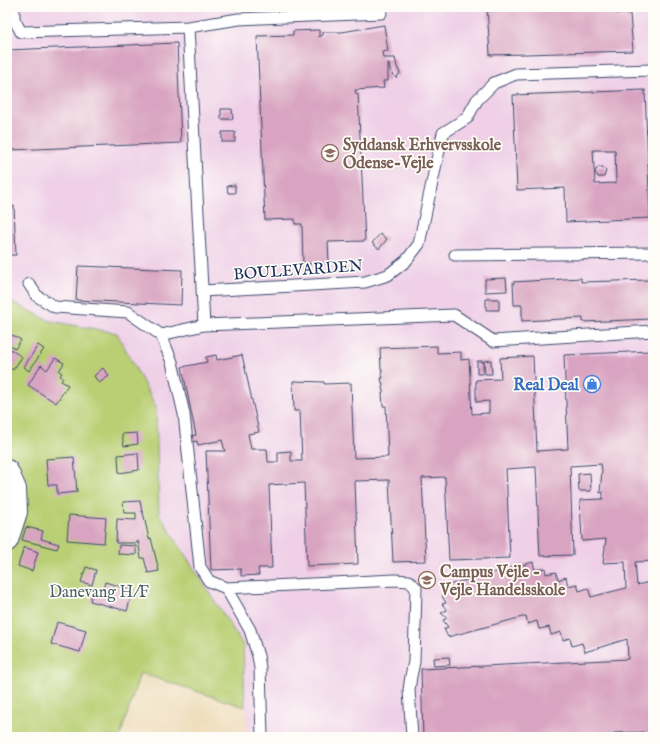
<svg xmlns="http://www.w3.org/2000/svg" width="660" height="744" viewBox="0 0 660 744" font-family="'IM FELL English',serif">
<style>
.built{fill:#efd0e7}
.green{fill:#b9cf73;stroke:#6a7f68}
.building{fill:#d9a4c1;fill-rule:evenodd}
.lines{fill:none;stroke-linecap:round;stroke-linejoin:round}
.service-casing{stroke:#3b496c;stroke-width:13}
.minor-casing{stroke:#3b496c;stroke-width:24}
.service{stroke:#fff;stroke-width:11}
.minor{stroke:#fff;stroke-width:22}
.labels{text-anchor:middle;stroke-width:3.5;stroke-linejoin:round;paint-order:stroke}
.education-label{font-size:16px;font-weight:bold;fill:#785e54;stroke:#fdfcf7;text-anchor:start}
.street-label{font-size:16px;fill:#1b2f5e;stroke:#fdfcf7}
.shop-label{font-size:16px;font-weight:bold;fill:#366cbe;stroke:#fdfcf7;text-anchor:end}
.park-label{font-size:16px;fill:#4a5f64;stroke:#fdfcf7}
</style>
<rect width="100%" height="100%" fill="#fdfcf7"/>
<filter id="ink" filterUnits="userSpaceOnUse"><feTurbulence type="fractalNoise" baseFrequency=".025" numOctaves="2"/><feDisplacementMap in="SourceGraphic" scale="8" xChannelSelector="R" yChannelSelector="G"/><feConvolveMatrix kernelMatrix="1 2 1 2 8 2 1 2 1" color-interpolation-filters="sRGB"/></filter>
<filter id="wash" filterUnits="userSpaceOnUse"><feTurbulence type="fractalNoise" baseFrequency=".012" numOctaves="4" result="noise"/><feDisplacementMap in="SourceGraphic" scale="16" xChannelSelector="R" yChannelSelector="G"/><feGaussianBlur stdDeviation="0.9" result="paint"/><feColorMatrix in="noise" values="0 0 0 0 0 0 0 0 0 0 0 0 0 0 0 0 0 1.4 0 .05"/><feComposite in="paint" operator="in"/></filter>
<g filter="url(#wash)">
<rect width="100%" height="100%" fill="#efdebd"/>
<path class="built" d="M7 7H653V737H247L243 645 159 514 156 407 117 333 50 321 7 300Z"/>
<path class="green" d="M7 300 50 321 117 333 156 407 159 514 243 645 245 707 140 673 120 737H7Z"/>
<g id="blocks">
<path class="building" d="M487 7H615V13L630 14 633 51 490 55Z
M384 25 388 51 382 52 383 58H395L397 67 400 73 396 78 390 70 389 64H388V81H383L384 88 355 90 356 94H358L365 241 328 242 329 263 303 264 302 224H295V219L265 220 257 36 293 35V31L319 30V37L323 35V32H342Z
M177 43 181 143 11 150 7 50Z
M645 90 650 218 566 222 565 188 517 190 513 95ZM593 150H615L616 183 595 184Z
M221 109H232L233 119H221Z
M222 132H235V142H222Z
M598 167H603L606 171 604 177H598L595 172Z
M235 185V193H228L227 186Z
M7 206H14L16 255H7Z
M380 234 387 239 379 249 372 243Z
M78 266 182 270 181 305 76 300Z
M506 278 507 291 485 292V279Z
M581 278V282L649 280 651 319 583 322V318L522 321V305H514L513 282Z
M486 299H499V310H486Z
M12 335 21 340 15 349 7 343Z
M38 345 44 349 29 371 24 367Z
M437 346V353L461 352V360L469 359 472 414 489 413V401L476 402V380L501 379 500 358 533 356 537 451 568 449 564 355 651 351V356H653L652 374V379H653V561L635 562 637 585 653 581V733L644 735 643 732 614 733 615 735 555 737H423L421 669 628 659 627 639 585 652 582 643 572 646 570 638 563 640 561 632 551 635 549 627 539 629 537 621 528 624 526 616 448 637 444 629 448 627 443 620 447 618 441 613 447 610 442 604 446 603 442 596 445 594 441 587 533 562 535 570 545 568 546 574 556 572 558 580 566 577 568 586 577 584 579 591 588 588 591 597 626 588 625 562 603 563 606 539 582 541 580 500 603 499V492L600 493 602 470 601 464 570 466 573 555 540 556 536 467 506 469 510 558 449 560 445 477 422 478 426 561 393 562 389 480 355 481 358 564 307 566 304 483 269 485 272 568H258L259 575 241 576V569L211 570 206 451H225L222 440 198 445 197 441 192 442 191 436 196 435 182 367 207 362 206 357 216 355 217 360 242 355 259 432 248 434 251 449H267L268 462H278V452L291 451V461H302L300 411H294L293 381 324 382V384L351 383 354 458 388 457 386 406H383L382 393 383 392V390H382L383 383H382L381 378H383L381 371H382V369H381L380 348Z
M7 347 22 357 13 370 7 366Z
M55 358 64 363 59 371 62 373 60 376 63 378 61 381 68 385 56 403 28 385 41 365 47 370Z
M491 360 492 374H485L484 361Z
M477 361H483V374H477Z
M103 368 109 376 99 383 94 376Z
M137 433 138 444 124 446 122 434Z
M138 453 139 470 119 473 118 455Z
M74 457 77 492 57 494V485H48L46 459Z
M590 473 591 491H579L578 474Z
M140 501 142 512H143L149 539 151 538 159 571 148 573 144 558H141L138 541 137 542V543H116L117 519 136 520V513H124L123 502Z
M69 515 106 518 104 543 67 540Z
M26 527 43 531 41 539 59 544 57 549 22 540Z
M119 545 136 546V555L118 554Z
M24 547 38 552 32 571 18 566Z
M86 567 96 570 92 585 81 582Z
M105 582 133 590 127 611 90 601 93 589 102 592Z
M57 622 86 630 80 652 51 644Z
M449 657 450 665 434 666 433 658Z"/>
</g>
</g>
<g filter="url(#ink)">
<use href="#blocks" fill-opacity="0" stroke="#3b496c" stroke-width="1"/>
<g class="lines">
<g class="service-casing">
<path id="service" d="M14 7V19L21 32 188 27 204 325
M188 27 239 19 381 13
M455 255 653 253
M29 284 37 296 55 307 128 312 161 335 172 362 184 414 200 567 209 581 226 588 395 580 409 581 416 588 414 662 411 676 409 690 412 737
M202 291 365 282 388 275 406 261 419 244 436 164 443 133 467 118 477 100 494 83 516 74 653 70
M161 335 204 325 454 315 493 341 653 331
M226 588 250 630 258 656 260 668 262 737"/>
</g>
<g class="minor-casing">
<path id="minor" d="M7 471 15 489 16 512 7 540"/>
</g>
<use href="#service" class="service"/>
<use href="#minor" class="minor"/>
</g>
</g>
<defs>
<g id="university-ring" transform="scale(0.9)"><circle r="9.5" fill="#fdfcf7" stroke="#8d6e63" stroke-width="1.5"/><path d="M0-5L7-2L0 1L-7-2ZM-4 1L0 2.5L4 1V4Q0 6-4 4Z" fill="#8d6e63"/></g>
<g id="shop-ring" transform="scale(0.9)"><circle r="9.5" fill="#fdfcf7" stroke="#3f7fe0" stroke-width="1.5"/><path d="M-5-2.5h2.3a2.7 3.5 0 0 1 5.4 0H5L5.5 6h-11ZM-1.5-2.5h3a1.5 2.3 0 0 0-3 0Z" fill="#3f7fe0"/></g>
<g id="school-ring" transform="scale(0.9)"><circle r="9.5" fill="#fdfcf7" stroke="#8d6e63" stroke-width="1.5"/><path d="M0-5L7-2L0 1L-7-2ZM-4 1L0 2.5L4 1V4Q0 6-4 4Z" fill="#8d6e63"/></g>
</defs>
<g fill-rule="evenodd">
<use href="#university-ring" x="330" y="153"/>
<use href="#shop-ring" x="592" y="384"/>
<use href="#school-ring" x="427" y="580"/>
</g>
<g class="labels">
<g class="education-label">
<text x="343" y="150">Syddansk Erhvervsskole<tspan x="343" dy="18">Odense-Vejle</tspan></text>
<text x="440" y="577">Campus Vejle -<tspan x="440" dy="18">Vejle Handelsskole</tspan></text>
</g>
<g class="street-label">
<text transform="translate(298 269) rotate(-4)" y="6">BOULEVARDEN</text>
</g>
<g class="shop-label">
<text x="579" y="390">Real Deal</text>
</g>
<g class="park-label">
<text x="99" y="597">Danevang H/F</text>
</g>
</g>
<rect width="660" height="744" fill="none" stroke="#fdfcf7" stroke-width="24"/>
</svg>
